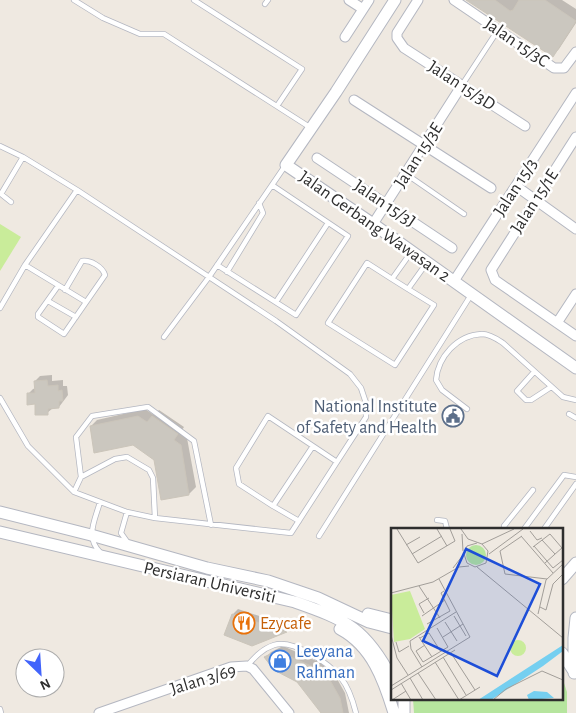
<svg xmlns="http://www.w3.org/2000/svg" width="576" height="713" viewBox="0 0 576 713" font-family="'Alegreya Sans',sans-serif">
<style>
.green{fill:#b6e59e}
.pitch{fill:#c9ec9a}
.shadow{fill:#0003}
.building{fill:#cbc7bf;stroke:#cbc5ba}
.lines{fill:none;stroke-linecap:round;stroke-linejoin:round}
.lane-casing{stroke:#b4b7c1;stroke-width:6}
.street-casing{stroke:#b4b7c1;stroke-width:11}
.secondary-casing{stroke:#b4b7c1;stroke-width:13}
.lane{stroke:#fff;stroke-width:4.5}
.street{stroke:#fff;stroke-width:9}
.secondary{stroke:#fff;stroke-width:11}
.labels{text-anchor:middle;stroke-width:5;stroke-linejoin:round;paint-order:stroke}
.street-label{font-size:18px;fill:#2e2e2e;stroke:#fff}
.service-label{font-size:18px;fill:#4e5e75;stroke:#fff;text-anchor:end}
.food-label{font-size:18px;fill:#c56008;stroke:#fff;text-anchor:start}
.shop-label{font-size:18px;fill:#366cbe;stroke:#fff;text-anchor:start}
.inset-road{fill:none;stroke:#a29e99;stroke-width:1}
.view{fill:#1d4ed8;fill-opacity:0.15;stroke:#1d4ed8;stroke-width:2.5}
.inset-edge{fill:none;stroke:#2e2e2e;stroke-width:2.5}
</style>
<rect width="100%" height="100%" fill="#efe9e1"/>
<path class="green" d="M562 677 567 692V713H414L413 699H562Z"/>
<path class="pitch" d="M0 224 21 237 0 271Z"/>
<path class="shadow" d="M468 0H562L576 9V23L559 49 552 56Z
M52 375V381L63 380V386H67L68 395 59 407 53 408 47 413 28 394 33 389 36 388 35 381 40 376Z
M145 409 154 415 159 410 184 427 180 433 187 438 196 487 189 494 155 459 133 443 95 451 90 427 97 420Z
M238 609 290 626 286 630 252 644 233 614Z
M283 646 321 663 336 677 345 693 349 713H322L298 681 266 657 271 652Z"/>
<path class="building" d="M466 0H495L510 11 513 10 519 0H545L576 21 553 57Z
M47 380 48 386 58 385V391L62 390 63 401H59V408L48 409V415H35V404L27 405V393H35L34 381Z
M138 416 147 422 152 416 178 434 174 440 181 445 189 495 161 500 154 460 133 445 94 453 90 426Z
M232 614 287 632 252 646 224 635Z
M277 651 316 668 331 682 340 698 343 713H321L297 682 274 670 264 657Z"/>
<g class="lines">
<g class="lane-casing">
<path id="lane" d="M74 0 103 18 140 34H164L311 128
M194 0 302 69 277 106
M265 4 268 0
M462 85 498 30
M0 146 23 157 77 190 276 321 350 374 361 388 366 403V417L291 533 155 518 127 512 74 492 28 446 0 398
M406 174 464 214
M11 202 1 194 23 157
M412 251 392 279 367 263 328 323 395 365 434 305 408 289 426 264
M25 265 86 302
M217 265 296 315 348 236 272 185
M227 272 263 213 259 203
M392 279 408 289
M58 286 38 314V317L64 334 105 275C102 266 90 260 82 261L65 290
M48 301 76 317
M276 302 328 223
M0 308 25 265 77 190
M164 337 209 277 285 166
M534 372 517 391 526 400H531L551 387
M467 409 442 390 436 380C438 357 457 335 482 334 490 334 497 339 503 343L563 397 576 400
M569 414 576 418
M313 446 273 506 239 484 236 468 268 416 337 462
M81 477 76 437 92 416 148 407 194 441 211 525
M74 492 81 477 115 459 127 457 149 470 153 478 155 518
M100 502C95 520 85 537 100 552
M273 506 299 521
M127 512 121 533 128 543
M437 520 445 521 447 529
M505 529 504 526 533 490
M524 529 564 475 576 477
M544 529 576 484
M319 536 471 295
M247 666C255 657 262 649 274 645 293 639 329 663 341 678 349 688 353 701 356 713
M0 709 1 713"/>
</g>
<g class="street-casing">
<path id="street" d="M349 0 363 9
M418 0 397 33V38L404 48 525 126
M454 0 554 68H564L576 52
M345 37 369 0
M354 100 491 188
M576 137 491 270 495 280 576 336
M317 158 452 248
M516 186 576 229
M373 224 462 85
M454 281 576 93
M557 323 576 294
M99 713 231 667 247 666 253 669 289 713"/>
</g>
<g class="secondary-casing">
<path id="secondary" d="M395 0 336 92 286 165 373 224 576 368
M0 512 91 535 207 568 268 581 318 598 369 622 392 628
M0 532 295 602C347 620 366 629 392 679
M562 579 576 563
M368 614 392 620
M340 629C372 646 384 680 394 713
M562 653 573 670
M574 673V638L576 618
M404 699V713"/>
</g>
<use href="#lane" class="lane"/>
<use href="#street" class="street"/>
<use href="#secondary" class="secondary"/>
</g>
<defs>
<g id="civic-ring" transform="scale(1.125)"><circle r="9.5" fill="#fff" stroke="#5c6f8a" stroke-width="1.5"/><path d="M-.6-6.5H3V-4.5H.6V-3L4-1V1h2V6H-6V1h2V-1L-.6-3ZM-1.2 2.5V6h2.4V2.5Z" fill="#5c6f8a"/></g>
<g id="restaurant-ring" transform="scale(1.125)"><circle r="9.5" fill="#fff" stroke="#e8710a" stroke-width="1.5"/><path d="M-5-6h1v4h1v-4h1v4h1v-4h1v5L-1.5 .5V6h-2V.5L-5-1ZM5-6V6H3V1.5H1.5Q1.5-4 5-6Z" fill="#e8710a"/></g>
<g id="shop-ring" transform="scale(1.125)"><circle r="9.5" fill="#fff" stroke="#3f7fe0" stroke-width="1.5"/><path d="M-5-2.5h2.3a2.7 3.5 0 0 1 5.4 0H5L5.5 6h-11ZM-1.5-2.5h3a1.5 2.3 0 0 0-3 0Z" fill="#3f7fe0"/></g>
</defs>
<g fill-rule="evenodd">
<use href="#civic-ring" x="453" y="416"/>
<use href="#restaurant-ring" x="244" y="623"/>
<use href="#shop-ring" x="280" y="661"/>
</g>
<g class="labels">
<g class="street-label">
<text transform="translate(517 42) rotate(34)" y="6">Jalan 15/3C</text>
<text transform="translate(462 85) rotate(33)" y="6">Jalan 15/3D</text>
<text transform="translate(418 155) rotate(-57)" y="6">Jalan 15/3E</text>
<text transform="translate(515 187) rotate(-57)" y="6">Jalan 15/3</text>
<text transform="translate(534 201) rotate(-57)" y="6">Jalan 15/1E</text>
<text transform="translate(385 203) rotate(34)" y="6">Jalan 15/3J</text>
<text transform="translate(375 226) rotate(35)" y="6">Jalan Gerbang Wawasan 2</text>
<text transform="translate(210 582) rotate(13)" y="6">Persiaran Universiti</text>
<text transform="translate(203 679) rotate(-17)" y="6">Jalan 3/69</text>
</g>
<g class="service-label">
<text x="437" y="412">National Institute<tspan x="437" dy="21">of Safety and Health</tspan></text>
</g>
<g class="food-label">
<text x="260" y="629">Ezycafe</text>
</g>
<g class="shop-label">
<text x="296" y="657">Leeyana<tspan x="296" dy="21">Rahman</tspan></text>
</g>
</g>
<g transform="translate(391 528)">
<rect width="172" height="172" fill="#efe9e1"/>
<path d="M75 27a10 10 0 1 1 20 0a10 10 0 1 1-20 0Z" fill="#b6e59e"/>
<path d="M19 63 34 101 19 111 3 114 0 67ZM119 120a8 8 0 1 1 16 0a8 8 0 1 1-16 0Z" fill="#c9ec9a"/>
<path d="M172 117V123L152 138 100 172H87ZM143 163 156 164 163 170 138 172 136 167Z" fill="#75cff0"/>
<path class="inset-road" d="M6 1 27 35 64 13 59 1M46 1 56 18M70 1 77 11 91 16 97 23 95 35 84 39 76 35 73 26 76 18 86 15M139 3 146 12 151 10M71 6 72 23M130 8 162 45M131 8 109 23 114 46 156 51M151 12 164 26M91 16 123 1M15 17 29 9M143 18 162 40 172 32M142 19 159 6 171 20M21 26 51 8M98 26 132 1M154 35 172 19M86 39 172 110M62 40 72 27M28 58 49 90M0 65 42 54 68 39 78 38M149 79 155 82 162 56 172 46M33 85 28 76 38 70M147 86 155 52 172 36M31 88 54 72M63 88 75 108M54 94 66 113M36 96 59 83 50 65 53 63M0 107 6 130 17 147M28 109 41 129M52 109 72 96M29 110 38 105 50 124M5 114 8 124 18 118M34 117 25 123 32 134 57 119 46 100M60 125 84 162M52 129 75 167M44 134 68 172 89 159M31 139 20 121 19 113 65 84M27 145 45 172M19 150 32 172M10 155 20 172M0 158 79 109 48 51M0 162 64 122M1 172 15 163M102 172 115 161 151 143 172 152"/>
<path class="view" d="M75 21 149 56 106 148 32 113Z"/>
<rect width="172" height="172" class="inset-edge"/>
</g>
<g transform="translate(40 673) rotate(155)"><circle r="24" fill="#ffffff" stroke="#ababab"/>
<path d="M0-4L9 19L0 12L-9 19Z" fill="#4264fb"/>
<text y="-8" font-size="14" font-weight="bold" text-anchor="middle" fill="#2e2e2e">N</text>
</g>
</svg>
